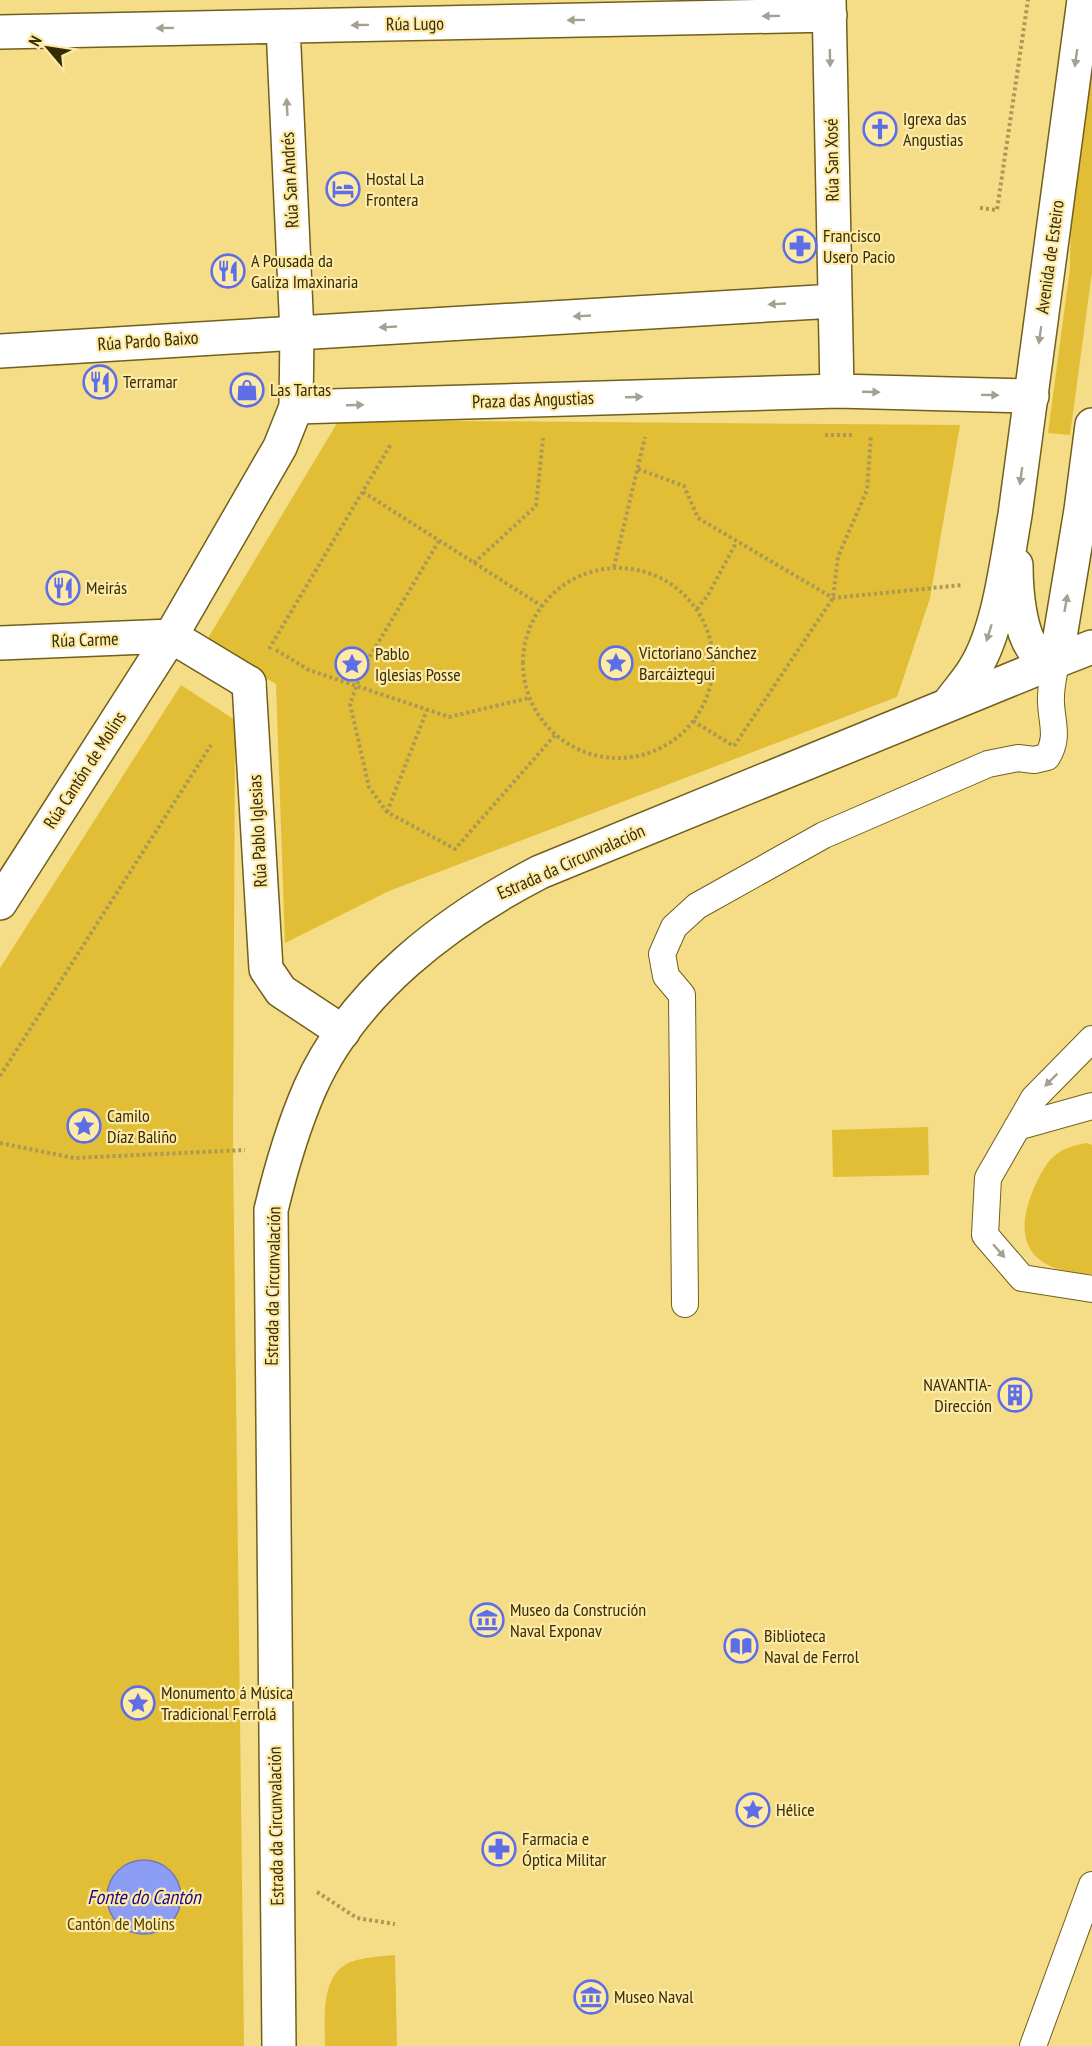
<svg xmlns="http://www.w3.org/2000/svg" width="1092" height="2046" viewBox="0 0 1092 2046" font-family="'PT Sans Narrow',sans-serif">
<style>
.green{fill:#e1be35}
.water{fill:#8b9df5;stroke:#727bad;stroke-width:1.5}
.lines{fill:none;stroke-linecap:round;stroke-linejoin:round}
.service-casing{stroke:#715f1c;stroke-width:28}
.pedestrian-casing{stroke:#715f1c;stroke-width:36}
.minor-casing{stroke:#715f1c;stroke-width:36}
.tertiary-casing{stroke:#715f1c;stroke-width:36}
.secondary-casing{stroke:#715f1c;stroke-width:36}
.path{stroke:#ac9955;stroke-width:4;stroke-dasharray:3 3;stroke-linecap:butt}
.service{stroke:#fff;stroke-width:26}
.pedestrian{stroke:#fff;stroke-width:33}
.minor{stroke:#fff;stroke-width:33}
.tertiary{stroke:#fff;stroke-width:33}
.secondary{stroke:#fff;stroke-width:33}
.oneway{fill:#a5a08f}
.labels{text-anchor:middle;stroke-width:4.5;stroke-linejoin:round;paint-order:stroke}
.street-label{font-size:18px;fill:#362c06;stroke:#fdeaa7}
.poi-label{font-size:18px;fill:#362c06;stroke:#fdeaa7;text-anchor:start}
.park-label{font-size:18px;fill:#504102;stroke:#fdeaa7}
.water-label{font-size:20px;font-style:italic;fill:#1f058d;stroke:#fdeaa7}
</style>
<rect width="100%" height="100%" fill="#f5dc86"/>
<path class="green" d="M1092 54V272L1070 435 1048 433 1070 268 1071 215Z
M339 420 960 425 930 598 897 697 389 891 285 943 276 684 205 643Z
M181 685 235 720 233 1149 244 2046H0V968Z
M928 1127 929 1175 833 1177 832 1130Z
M1087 1143 1092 1145V1274C1033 1273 1010 1244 1034 1188 1039 1177 1047 1160 1057 1154 1066 1147 1076 1145 1087 1143Z
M395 1955 397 2046H325C325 2017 319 1969 357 1960 369 1957 383 1956 395 1955Z"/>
<path class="water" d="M107 1897a37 37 0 1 1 74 0a37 37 0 1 1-74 0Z"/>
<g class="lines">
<g class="service-casing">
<path id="service" d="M1092 1039 1034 1098 988 1178 985 1235 1022 1278 1092 1289
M1017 1127 1092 1106
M685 1304 682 995 666 976 662 954 674 927 697 906 824 835 988 764 1018 758 1034 760 1047 757C1059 738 1052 724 1051 703 1050 689 1054 674 1056 661
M1033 2046 1092 1885"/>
</g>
<g class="pedestrian-casing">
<path id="pedestrian" d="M0 351 297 333
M171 636 249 683
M0 643 171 636
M0 903 171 636 280 447 296 407"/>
</g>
<g class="minor-casing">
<path id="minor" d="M829 0 837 391
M283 26 297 333 296 407 837 391 1032 396
M0 32 830 15
M297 333 835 301
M249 683 266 969 281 991 343 1032"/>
</g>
<g class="tertiary-casing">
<path id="tertiary" d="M1056 661 1092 647"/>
</g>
<g class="secondary-casing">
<path id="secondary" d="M1016 565C1016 588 1019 638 1038 654 1042 657 1051 659 1056 661
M1056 661 1081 510 1092 425
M950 702C958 691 968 680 975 668 999 630 1007 560 1015 515L1084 0
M279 2046 271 1210C281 1168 293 1127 310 1088 353 991 449 919 540 872L1056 661"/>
</g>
<path class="path" d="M980 208 997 210 1028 0
M825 435H853
M638 469 684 486 698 518 833 598 962 585
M363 492 542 606
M439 541 363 668 350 704 369 787 387 812 455 849 555 735
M474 563 536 506 543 438
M614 567 645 437
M523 663a95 95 0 1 1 190 0a95 95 0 1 1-190 0Z
M697 609 708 595 736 543
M269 649 391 444
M276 650 309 670 449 717 529 698
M693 721 734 746
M734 746 833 598 838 557 867 490 871 435
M387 812 427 710
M0 1076 211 745
M0 1143 74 1158 245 1150
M317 1892 357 1918 395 1924"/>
<use href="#service" class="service"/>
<use href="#pedestrian" class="pedestrian"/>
<use href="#minor" class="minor"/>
<use href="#tertiary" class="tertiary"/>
<use href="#secondary" class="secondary"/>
</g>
<defs><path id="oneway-solid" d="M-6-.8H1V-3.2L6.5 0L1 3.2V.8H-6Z" transform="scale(1.5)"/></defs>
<g class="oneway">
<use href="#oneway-solid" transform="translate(771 16) rotate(179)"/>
<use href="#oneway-solid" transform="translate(576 20) rotate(179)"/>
<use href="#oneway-solid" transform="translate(360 25) rotate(179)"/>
<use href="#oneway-solid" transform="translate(165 28) rotate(179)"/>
<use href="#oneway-solid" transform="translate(830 58) rotate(89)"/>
<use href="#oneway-solid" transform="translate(1076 58) rotate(98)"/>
<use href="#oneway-solid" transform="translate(287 107) rotate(-93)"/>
<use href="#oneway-solid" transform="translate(777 304) rotate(177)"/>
<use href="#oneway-solid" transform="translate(582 316) rotate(177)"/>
<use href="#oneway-solid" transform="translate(388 327) rotate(177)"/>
<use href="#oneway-solid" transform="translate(1040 335) rotate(98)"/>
<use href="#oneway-solid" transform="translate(871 392) rotate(2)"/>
<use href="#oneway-solid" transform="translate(990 395) rotate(1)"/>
<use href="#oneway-solid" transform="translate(634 397) rotate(-2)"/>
<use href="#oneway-solid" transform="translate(355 405) rotate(-2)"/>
<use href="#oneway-solid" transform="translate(1021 476) rotate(98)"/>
<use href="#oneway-solid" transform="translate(1066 603) rotate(-80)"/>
<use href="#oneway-solid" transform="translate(989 633) rotate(107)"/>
<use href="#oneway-solid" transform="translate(1051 1080) rotate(135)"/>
<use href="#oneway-solid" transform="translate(999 1251) rotate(49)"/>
</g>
<defs>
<g id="church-ring" transform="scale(1.725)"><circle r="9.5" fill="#fdeaa7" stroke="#5e6ee6" stroke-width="1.5"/><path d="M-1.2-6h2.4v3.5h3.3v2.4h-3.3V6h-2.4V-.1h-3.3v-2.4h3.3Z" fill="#5e6ee6"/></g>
<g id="hotel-ring" transform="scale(1.725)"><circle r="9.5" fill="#fdeaa7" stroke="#5e6ee6" stroke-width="1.5"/><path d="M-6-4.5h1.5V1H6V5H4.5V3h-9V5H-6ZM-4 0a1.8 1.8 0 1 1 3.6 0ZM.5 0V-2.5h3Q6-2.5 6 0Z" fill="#5e6ee6"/></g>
<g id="pharmacy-ring" transform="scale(1.725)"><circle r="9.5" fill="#fdeaa7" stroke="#5e6ee6" stroke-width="1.5"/><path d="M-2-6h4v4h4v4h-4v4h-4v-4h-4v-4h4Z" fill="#5e6ee6"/></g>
<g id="restaurant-ring" transform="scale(1.725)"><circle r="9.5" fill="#fdeaa7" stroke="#5e6ee6" stroke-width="1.5"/><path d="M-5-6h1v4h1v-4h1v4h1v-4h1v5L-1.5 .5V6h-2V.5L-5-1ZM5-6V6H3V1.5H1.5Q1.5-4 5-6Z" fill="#5e6ee6"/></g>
<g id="shop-ring" transform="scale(1.725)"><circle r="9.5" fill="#fdeaa7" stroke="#5e6ee6" stroke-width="1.5"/><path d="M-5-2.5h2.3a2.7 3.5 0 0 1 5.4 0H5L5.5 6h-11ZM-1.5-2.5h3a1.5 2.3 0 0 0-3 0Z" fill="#5e6ee6"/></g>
<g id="sight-ring" transform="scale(1.725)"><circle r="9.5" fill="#fdeaa7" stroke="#5e6ee6" stroke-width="1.5"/><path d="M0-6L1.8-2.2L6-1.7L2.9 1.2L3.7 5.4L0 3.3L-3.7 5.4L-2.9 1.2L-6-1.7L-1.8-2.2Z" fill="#5e6ee6"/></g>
<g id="building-ring" transform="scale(1.725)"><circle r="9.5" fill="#fdeaa7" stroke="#5e6ee6" stroke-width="1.5"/><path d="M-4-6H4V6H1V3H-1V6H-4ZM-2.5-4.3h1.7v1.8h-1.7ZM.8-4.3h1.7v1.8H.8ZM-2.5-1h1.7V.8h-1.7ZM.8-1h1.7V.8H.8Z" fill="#5e6ee6"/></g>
<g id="museum-ring" transform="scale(1.725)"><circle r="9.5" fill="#fdeaa7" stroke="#5e6ee6" stroke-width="1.5"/><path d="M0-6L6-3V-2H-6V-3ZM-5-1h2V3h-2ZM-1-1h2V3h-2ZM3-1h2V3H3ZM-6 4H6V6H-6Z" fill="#5e6ee6"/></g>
<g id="library-ring" transform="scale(1.725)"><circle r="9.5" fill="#fdeaa7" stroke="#5e6ee6" stroke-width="1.5"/><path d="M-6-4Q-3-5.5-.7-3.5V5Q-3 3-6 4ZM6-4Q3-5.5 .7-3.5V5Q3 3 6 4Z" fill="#5e6ee6"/></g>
</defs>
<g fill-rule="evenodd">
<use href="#church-ring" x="880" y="129"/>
<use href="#hotel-ring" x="343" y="189"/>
<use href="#pharmacy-ring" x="800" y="246"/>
<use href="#restaurant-ring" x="228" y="271"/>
<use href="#restaurant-ring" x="100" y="382"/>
<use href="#shop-ring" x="247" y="390"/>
<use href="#restaurant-ring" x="63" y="588"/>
<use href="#sight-ring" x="616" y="663"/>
<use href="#sight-ring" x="352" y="664"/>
<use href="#sight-ring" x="84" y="1126"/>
<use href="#building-ring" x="1015" y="1395"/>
<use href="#museum-ring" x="487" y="1620"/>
<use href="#library-ring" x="741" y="1646"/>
<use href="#sight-ring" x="138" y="1703"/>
<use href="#sight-ring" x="753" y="1810"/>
<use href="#pharmacy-ring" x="499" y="1849"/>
<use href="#museum-ring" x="591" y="1997"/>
</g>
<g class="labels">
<g class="street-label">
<text transform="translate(415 24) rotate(-1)" y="6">Rúa Lugo</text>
<text transform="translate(832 160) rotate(-91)" y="6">Rúa San Xosé</text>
<text transform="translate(290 180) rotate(-93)" y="6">Rúa San Andrés</text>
<text transform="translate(1050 257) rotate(-82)" y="6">Avenida de Esteiro</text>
<text transform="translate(148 341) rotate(-4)" y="6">Rúa Pardo Baixo</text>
<text transform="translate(533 400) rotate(-2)" y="6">Praza das Angustias</text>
<text transform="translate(85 640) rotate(-2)" y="6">Rúa Carme</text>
<text transform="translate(85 770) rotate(-57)" y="6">Rúa Cantón de Molíns</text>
<text transform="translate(258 831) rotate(-93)" y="6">Rúa Pablo Iglesias</text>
<text transform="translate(571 862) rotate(-24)" y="6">Estrada da Circunvalación</text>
<text transform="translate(273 1286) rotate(-89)" y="6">Estrada da Circunvalación</text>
<text transform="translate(276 1826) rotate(-91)" y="6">Estrada da Circunvalación</text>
</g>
<g class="poi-label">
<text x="903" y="125">Igrexa das<tspan x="903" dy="21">Angustias</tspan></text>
<text x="366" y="185">Hostal La<tspan x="366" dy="21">Frontera</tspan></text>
<text x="823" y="242">Francisco<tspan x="823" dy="21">Usero Pacio</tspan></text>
<text x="251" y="267">A Pousada da<tspan x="251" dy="21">Galiza Imaxinaria</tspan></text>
<text x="123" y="388">Terramar</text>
<text x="270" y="396">Las Tartas</text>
<text x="86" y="594">Meirás</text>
<text x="639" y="659">Victoriano Sánchez<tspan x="639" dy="21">Barcáiztegui</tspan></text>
<text x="375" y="660">Pablo<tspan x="375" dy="21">Iglesias Posse</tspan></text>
<text x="107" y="1122">Camilo<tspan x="107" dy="21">Díaz Baliño</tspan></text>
<text x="992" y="1391" text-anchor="end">NAVANTIA-<tspan x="992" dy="21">Dirección</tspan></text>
<text x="510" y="1616">Museo da Construción<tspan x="510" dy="21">Naval Exponav</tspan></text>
<text x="764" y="1642">Biblioteca<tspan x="764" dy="21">Naval de Ferrol</tspan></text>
<text x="161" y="1699">Monumento á Música<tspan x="161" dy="21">Tradicional Ferrolá</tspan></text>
<text x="776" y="1816">Hélice</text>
<text x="522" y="1845">Farmacia e<tspan x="522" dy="21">Óptica Militar</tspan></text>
<text x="614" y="2003">Museo Naval</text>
</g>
<g class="park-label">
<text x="121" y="1930">Cantón de Molíns</text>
</g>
<g class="water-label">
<text x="144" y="1904">Fonte do Cantón</text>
</g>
</g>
<g transform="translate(48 48) rotate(299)" stroke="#fdeaa7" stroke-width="4.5" paint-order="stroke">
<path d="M0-4.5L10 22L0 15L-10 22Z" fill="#362c06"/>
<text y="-9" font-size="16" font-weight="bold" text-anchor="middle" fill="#362c06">N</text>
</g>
</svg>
